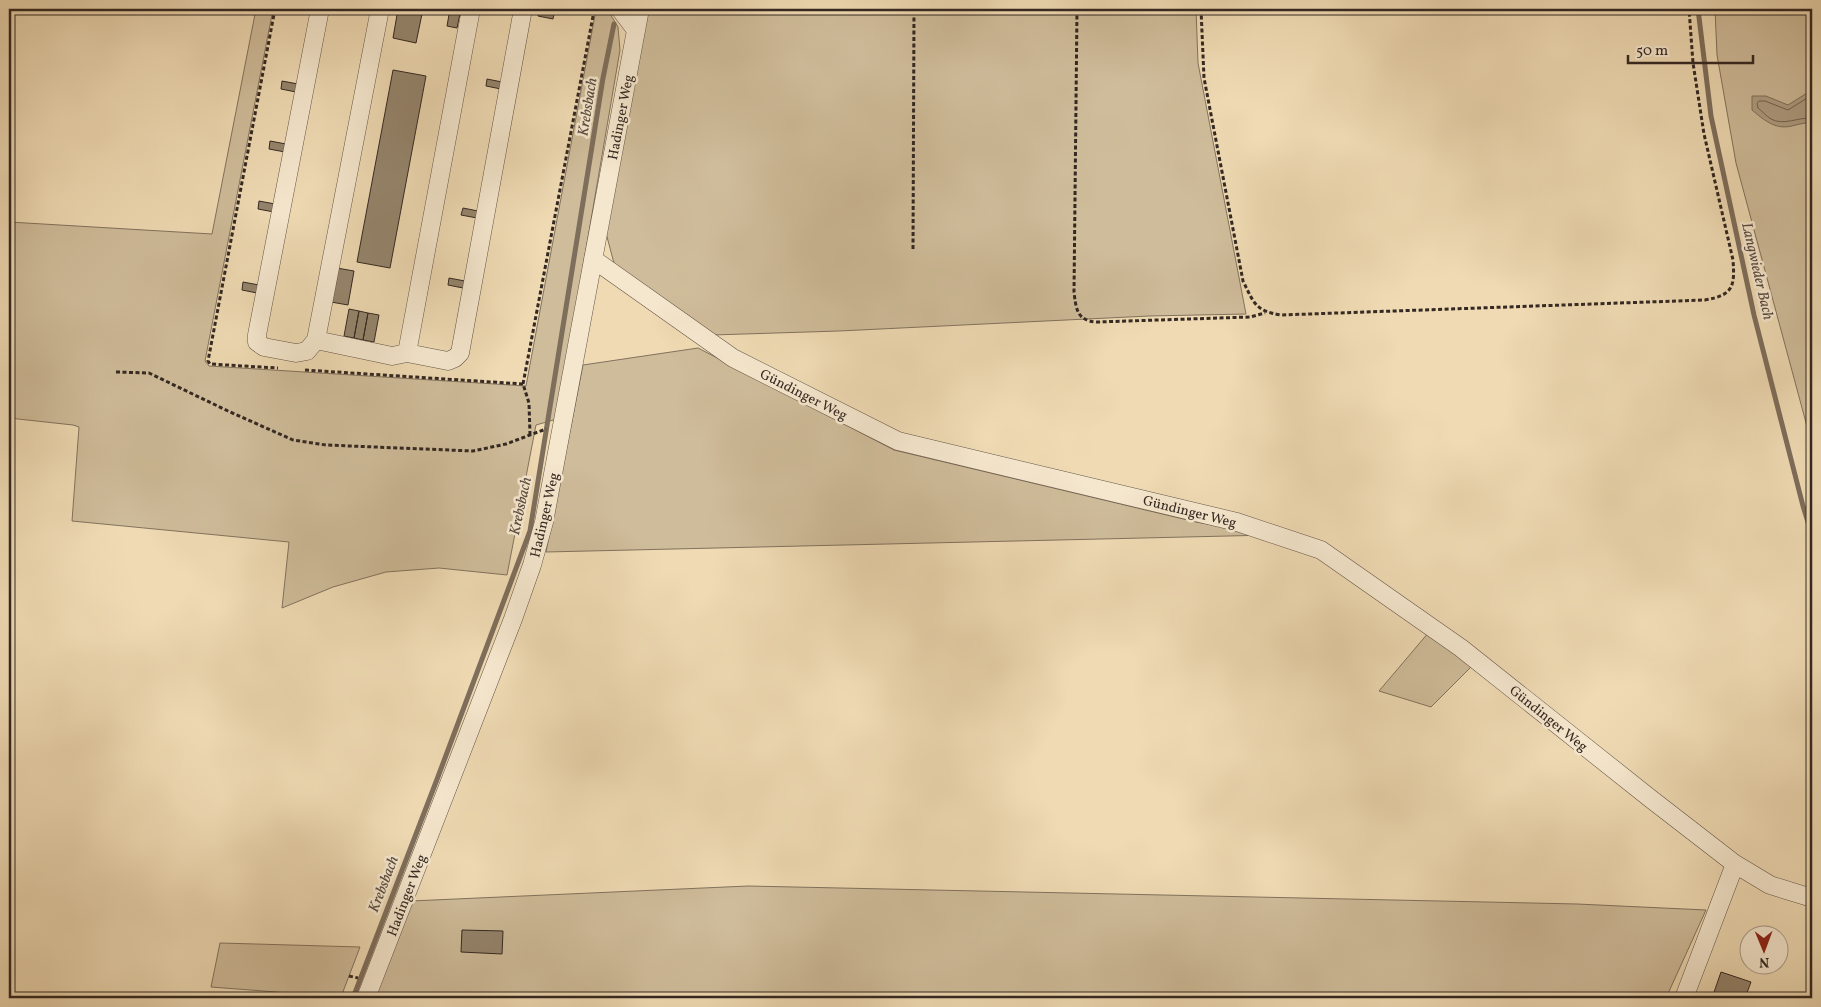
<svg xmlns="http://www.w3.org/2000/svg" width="1821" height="1007" viewBox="0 0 1821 1007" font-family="Vollkorn,serif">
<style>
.green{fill:#cfbc9a;stroke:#82725e}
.water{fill:#af9d82;stroke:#7e6e5c}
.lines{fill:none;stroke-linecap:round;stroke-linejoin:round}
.shore{stroke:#726252;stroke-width:1}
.stream{stroke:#7e6e5c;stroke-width:5}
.building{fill:#95856d;stroke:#342822}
.minor-casing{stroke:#635446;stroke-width:19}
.path{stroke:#342822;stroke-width:3;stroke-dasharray:4 2.5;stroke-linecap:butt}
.minor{stroke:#f5e7ce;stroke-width:18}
.labels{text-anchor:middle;stroke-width:5;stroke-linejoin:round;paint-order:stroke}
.street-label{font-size:14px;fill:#342822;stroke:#f5e7ce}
.water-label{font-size:15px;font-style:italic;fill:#594b3f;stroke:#f5e7ce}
</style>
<rect width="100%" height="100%" fill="#efdab3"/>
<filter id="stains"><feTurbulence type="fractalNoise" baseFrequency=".004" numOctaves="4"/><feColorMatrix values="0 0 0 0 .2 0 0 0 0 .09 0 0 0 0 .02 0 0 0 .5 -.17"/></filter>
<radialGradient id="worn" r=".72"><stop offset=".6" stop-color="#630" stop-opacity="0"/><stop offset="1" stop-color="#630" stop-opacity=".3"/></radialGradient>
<path class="green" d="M256 9H273L205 361 209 366 526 386 596 10 594 9H607L618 27 620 50 557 419 536 425 507 575 439 568 386 572 333 587 282 608 289 542 72 521 79 427 73 425 9 418V222L212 234Z
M646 9H1196L1198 63 1246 314 1149 316 839 331 712 335 615 267 606 233Z
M1715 9H1812V445L1736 163 1717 55Z
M698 348 894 450 1196 522 1271 535 546 552 583 365Z
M1429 632 1472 666 1431 707 1379 691Z
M748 886 1577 904 1706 910 1666 998H374L411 901Z
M220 943 360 947 341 997 211 987Z"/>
<path class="water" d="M1812 86V122C1805 123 1799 124 1792 126 1775 130 1764 120 1752 110V96H1766L1788 105 1807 93Z"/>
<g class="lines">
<path class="shore" d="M1812 95 1788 110 1765 101H1759L1757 103 1758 108C1762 111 1766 116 1771 119 1783 126 1799 117 1812 118"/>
<path class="stream" d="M1698 9 1711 116 1754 315 1803 506 1812 535
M353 998 436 782 530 531 603 78 614 24"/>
</g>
<path class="building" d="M398 9H423L416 43 393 38Z
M450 9H461L457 28 447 26Z
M540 9H555L553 19 538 16Z
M393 70 426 76 390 268 357 262Z
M487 79 502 82 501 89 486 86Z
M282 81 298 84 296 92 281 89Z
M270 141 286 144 285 152 269 149Z
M259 201 275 204 274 212 258 209Z
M463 208 478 211 477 218 461 215Z
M337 268 354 271 348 305 331 302Z
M449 278 465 281 463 288 448 285Z
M243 282 259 285 257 293 242 290Z
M349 309 359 311 354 338 344 336Z
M359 311 368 313 363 340 354 338Z
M368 313 379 315 374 342 363 340Z
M462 930 503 931 502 954 461 952Z
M1721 972 1751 982 1745 998H1712Z"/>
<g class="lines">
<g class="minor-casing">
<path id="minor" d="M320 9 257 335V342L264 347 296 353 307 351 316 340 392 356 407 353 448 361 455 358 460 353 523 9
M620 9 636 30
M593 259 733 358 898 441 1237 522 1321 550 1461 648 1651 799 1735 864 1770 885 1812 898
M316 340 380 9
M407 353 471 9
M366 998 513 619 532 565 544 522 640 9
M1684 998 1735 864"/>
</g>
<path class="path" d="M275 9 208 361 210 364 278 368
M1077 9 1074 292C1076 309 1077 321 1097 322L1250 317 1265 313
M1201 9 1204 78 1243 281C1254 303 1255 311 1281 315L1705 300C1733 295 1735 287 1733 260L1704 134 1693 63 1689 9
M913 249 914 9
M305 370 523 384
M116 372 149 373 228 411 293 440 326 445 473 451 506 444 546 429
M530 435 529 403 523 384 594 11 590 9
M349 976 358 978"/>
<use href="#minor" class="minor"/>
</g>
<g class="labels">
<g class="street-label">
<text transform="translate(620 117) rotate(-79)" y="5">Hadinger Weg</text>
<text transform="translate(804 394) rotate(27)" y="5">Gündinger Weg</text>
<text transform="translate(1190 511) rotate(14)" y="5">Gündinger Weg</text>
<text transform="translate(544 515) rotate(-77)" y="5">Hadinger Weg</text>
<text transform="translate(1549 718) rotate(39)" y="5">Gündinger Weg</text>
<text transform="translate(406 895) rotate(-69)" y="5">Hadinger Weg</text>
</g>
<g class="water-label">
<text transform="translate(587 107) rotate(-81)" y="5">Krebsbach</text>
<text transform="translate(1758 271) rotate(77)" y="5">Langwieder Bach</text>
<text transform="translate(520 506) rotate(-78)" y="5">Krebsbach</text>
<text transform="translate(383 884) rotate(-69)" y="5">Krebsbach</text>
</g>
</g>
<rect width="1821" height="1007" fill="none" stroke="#efdab3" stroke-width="30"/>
<rect x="10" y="10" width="1801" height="987" fill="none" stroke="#342822" stroke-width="2.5"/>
<rect x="15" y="15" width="1791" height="977" fill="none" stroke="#342822"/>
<g transform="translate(1764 950) rotate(179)"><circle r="24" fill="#f5e7ce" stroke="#a89b89"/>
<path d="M0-4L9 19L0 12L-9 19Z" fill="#8f2418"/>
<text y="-8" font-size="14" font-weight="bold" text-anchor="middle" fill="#342822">N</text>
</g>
<path d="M1628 55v8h125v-8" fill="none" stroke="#342822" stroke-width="2.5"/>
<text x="1636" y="55" font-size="15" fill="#342822" stroke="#f5e7ce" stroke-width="4" paint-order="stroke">50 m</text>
<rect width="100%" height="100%" filter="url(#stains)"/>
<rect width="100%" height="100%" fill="url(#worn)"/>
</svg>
